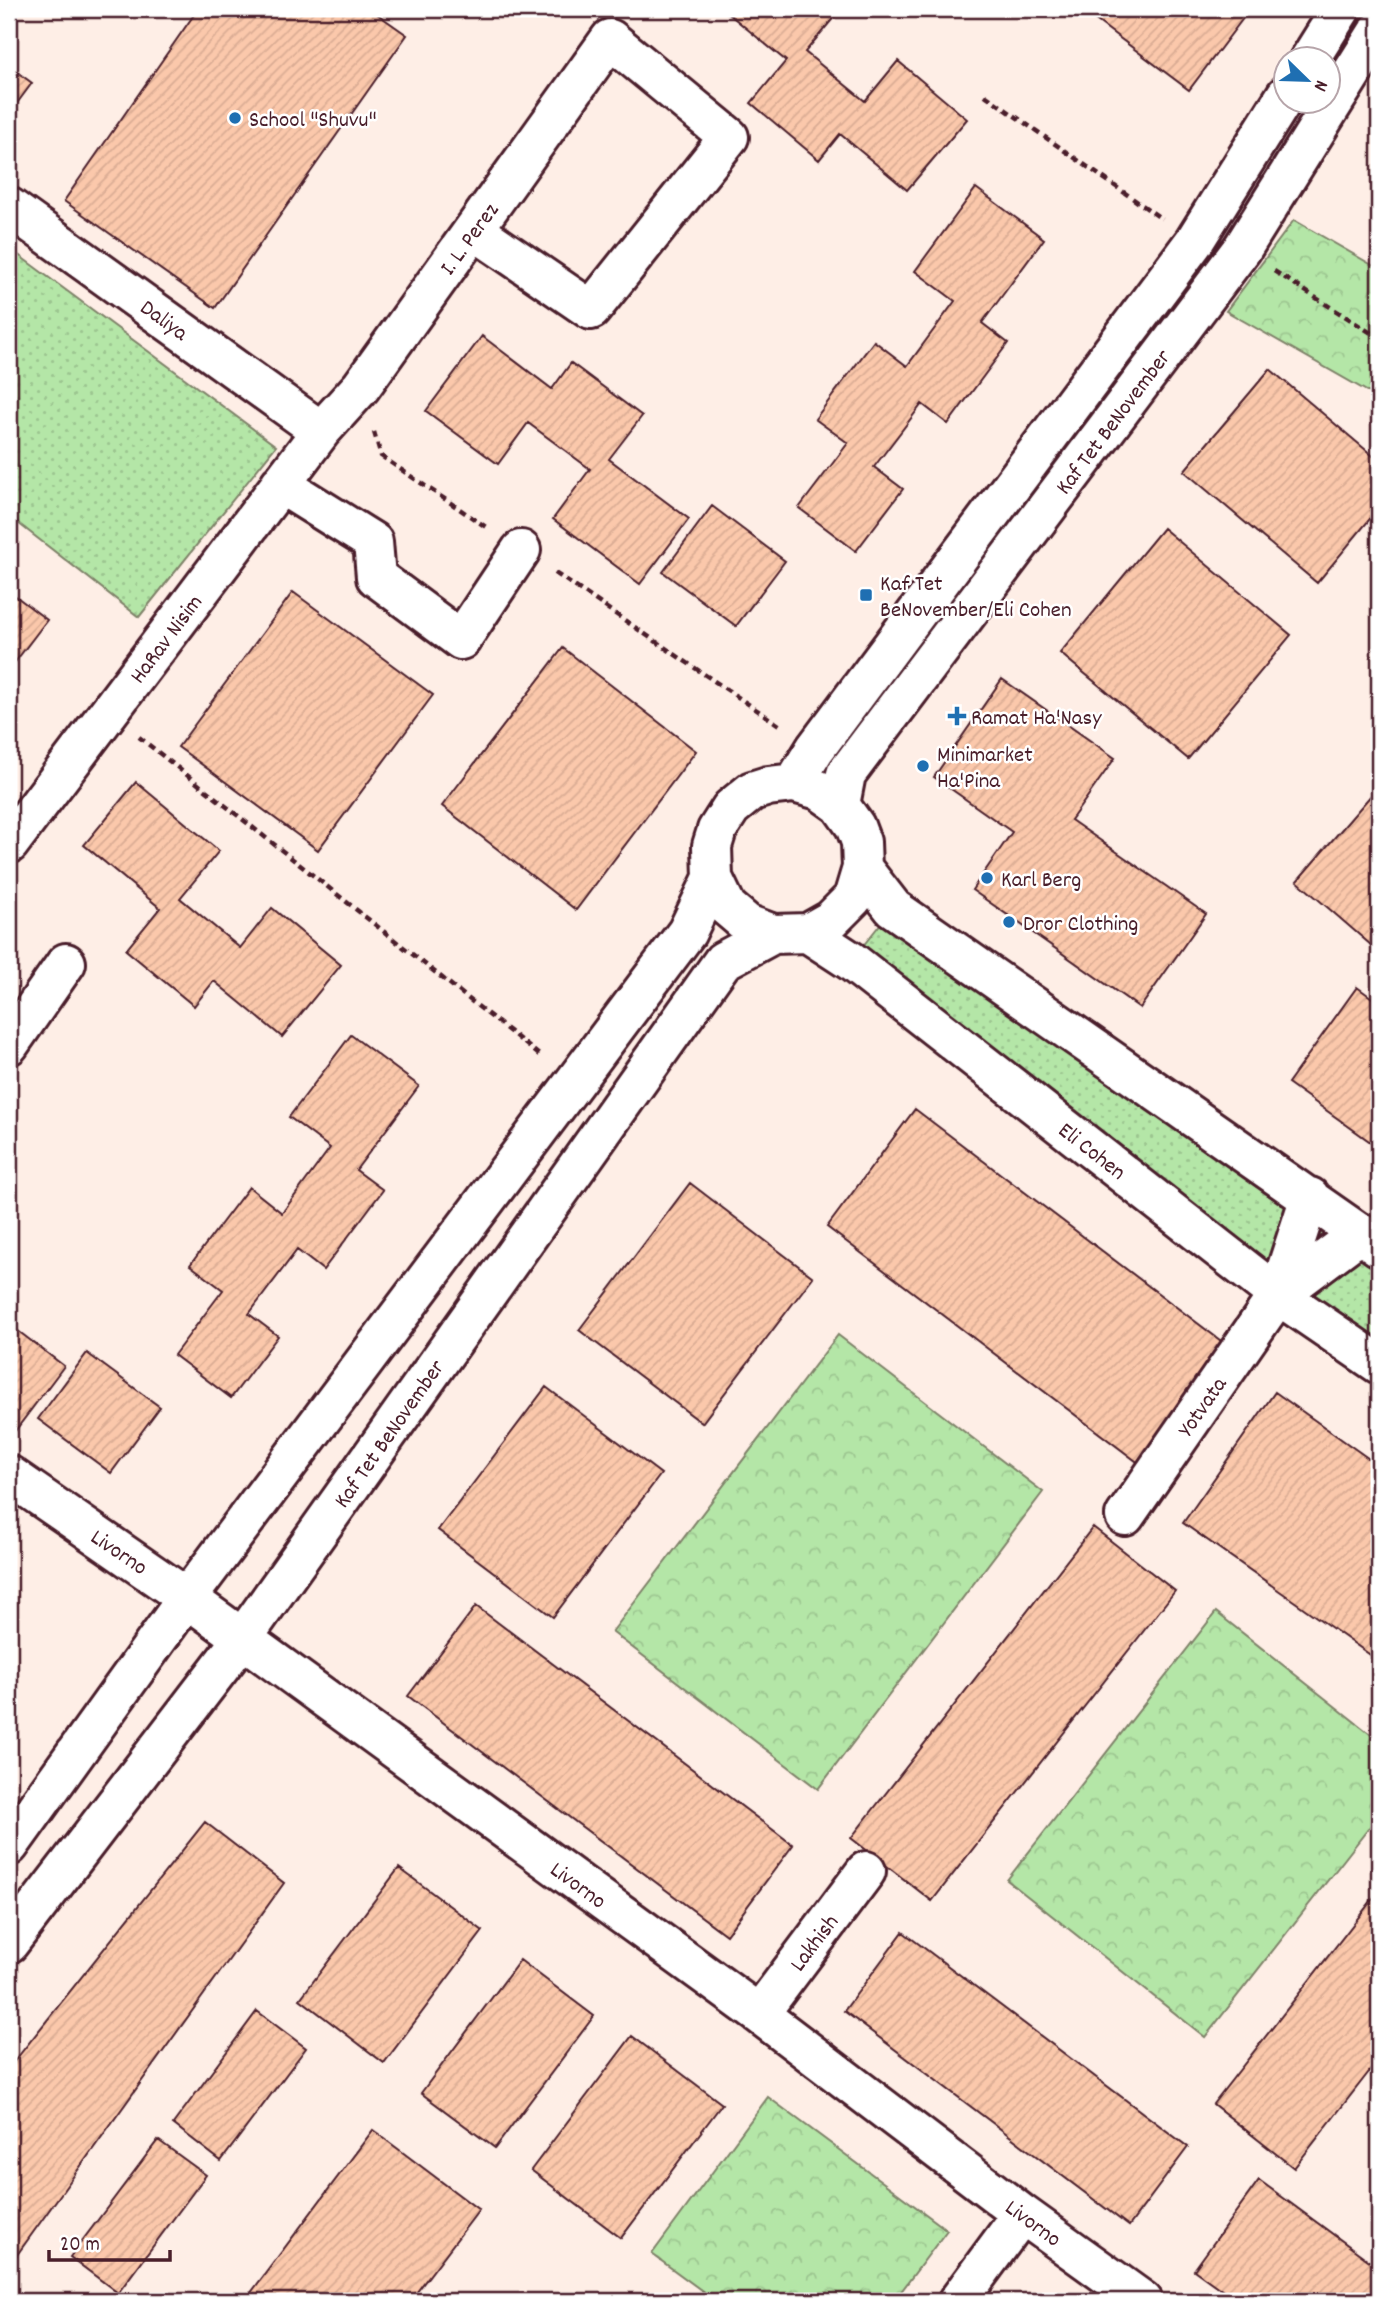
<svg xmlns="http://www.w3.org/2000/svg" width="1388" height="2310" viewBox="0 0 1388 2310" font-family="Dekko,sans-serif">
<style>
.grass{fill:url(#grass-dots);stroke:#7f8269;stroke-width:2}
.forest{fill:url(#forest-crowns);stroke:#7f8269;stroke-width:2}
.building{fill:url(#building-hatch);stroke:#4a1f2b;stroke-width:2}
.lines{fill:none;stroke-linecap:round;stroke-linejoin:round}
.minor-casing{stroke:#4a1f2b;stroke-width:44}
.path{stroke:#4a1f2b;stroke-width:4.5;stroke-dasharray:7 5;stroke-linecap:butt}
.minor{stroke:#fff;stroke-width:38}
.poi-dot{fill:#1f6fb2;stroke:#fff;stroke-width:2.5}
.labels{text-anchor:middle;stroke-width:5;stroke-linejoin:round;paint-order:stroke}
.poi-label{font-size:23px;fill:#4a1f2b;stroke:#fff;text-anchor:start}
.street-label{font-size:23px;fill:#4a1f2b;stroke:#fff}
</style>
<defs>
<pattern id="grass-dots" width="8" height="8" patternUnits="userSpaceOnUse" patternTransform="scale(1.75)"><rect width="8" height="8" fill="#b4e6a7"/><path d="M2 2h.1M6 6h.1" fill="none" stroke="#9cc590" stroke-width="1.8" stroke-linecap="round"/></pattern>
<pattern id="forest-crowns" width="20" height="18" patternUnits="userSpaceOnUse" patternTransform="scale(1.75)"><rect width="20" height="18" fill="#b4e6a7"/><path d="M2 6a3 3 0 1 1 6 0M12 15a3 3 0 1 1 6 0" fill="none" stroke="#9cc590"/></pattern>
<pattern id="building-hatch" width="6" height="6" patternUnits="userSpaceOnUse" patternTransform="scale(1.75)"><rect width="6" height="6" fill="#fbc8ab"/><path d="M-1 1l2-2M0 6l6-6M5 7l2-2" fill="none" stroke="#d9ab93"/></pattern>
</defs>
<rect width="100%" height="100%" fill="#feeee6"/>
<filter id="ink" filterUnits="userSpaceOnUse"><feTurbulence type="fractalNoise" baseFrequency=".0143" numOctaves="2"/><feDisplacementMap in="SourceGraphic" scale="14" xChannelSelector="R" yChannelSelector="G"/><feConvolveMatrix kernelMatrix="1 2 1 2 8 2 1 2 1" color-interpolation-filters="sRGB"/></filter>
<g filter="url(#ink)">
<path class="grass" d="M9 248 276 446 139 617 9 516Z
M893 908 1379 1247V1364L851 961Z"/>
<path class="forest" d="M1294 220 1379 269V398L1226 311Z
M838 1335 1043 1492 818 1789 612 1632Z
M1216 1612 1379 1741V1815L1205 2037 1007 1880Z
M768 2097 947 2230 894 2301H716L652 2254Z"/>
<path class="building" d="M198 9H370L407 35 215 308 64 201Z
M723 9H841L805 52 865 101 898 61 967 119 907 190 840 134 819 160 751 103 786 61Z
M1081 9H1250L1189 90Z
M9 66 32 83 9 114Z
M976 188 1044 239 982 323 1008 343 948 424 922 404 874 467 903 489 856 551 799 508 848 443 815 419 874 341 907 366 955 301 915 271Z
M482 336 552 389 571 363 642 416 609 459 689 519 640 584 553 519 590 469 528 423 498 464 426 411Z
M1270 369 1379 461V508L1317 583 1184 471Z
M712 506 785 561 736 626 663 572Z
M1163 528 1291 635 1188 759 1060 653Z
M9 591 47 620 9 670Z
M293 592 433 695 318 850 178 747Z
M563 648 696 751 576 910 442 806Z
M1002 679 1115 758 1071 820 1206 914 1140 1008 972 890 1012 832 934 777Z
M136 782 219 851 180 898 240 948 272 908 341 965 282 1037 214 981 194 1006 126 950 160 908 84 845Z
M1379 786V952L1297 881Z
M1357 987 1379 1003V1148L1288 1083Z
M351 1035 419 1086 356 1170 383 1190 323 1270 297 1250 249 1314 278 1336 231 1398 174 1355 223 1290 190 1265 249 1187 282 1213 330 1148 289 1117Z
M915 1109 1229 1347 1140 1464 827 1227Z
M690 1183 813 1277 702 1423 579 1330Z
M9 1324 64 1366 15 1431 9 1426Z
M87 1353 160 1407 111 1473 38 1419Z
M546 1387 661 1474 553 1617 438 1530Z
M1275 1392 1379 1466V1661L1183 1523Z
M1093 1527 1175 1591 932 1901 851 1838Z
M476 1606 793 1845 726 1935 408 1696Z
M205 1822 284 1883 9 2266V2068Z
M399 1868 483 1931 384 2063 300 1999Z
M1379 1891V2059L1294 2168 1213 2104Z
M903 1932 1188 2147 1129 2226 844 2011Z
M520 1960 594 2016 495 2148 421 2093Z
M257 2011 306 2048 221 2161 173 2124Z
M632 2036 722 2104 621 2238 531 2170Z
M373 2130 479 2210 410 2301H260L250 2294Z
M158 2140 206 2175 118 2293 70 2257Z
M1259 2180 1379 2268V2301H1237L1194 2270Z"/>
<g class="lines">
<g class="minor-casing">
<path id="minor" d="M1309 60 1341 9
M9 207 321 431
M280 484 373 542 376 577 461 640 521 550
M794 783 815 749 1194 242 1286 95
M840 805 846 774 1242 249 1379 30
M9 844 321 431 361 387 610 39 729 137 591 310 474 230
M862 868 893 908 1379 1247
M808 933 851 961 1278 1295 1379 1364
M9 1045 66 963
M1278 1295 1361 1233
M9 1475 187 1598 759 2014 1022 2214 1143 2301
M1125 1516 1278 1295 1310 1197
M9 1846 187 1598 687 932 713 878 712 846 717 830 731 808 752 791 768 786 794 783 819 790 840 805 855 826 861 842 862 868 853 898 831 920 808 933 773 934 747 924 727 907 713 878
M9 1943 242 1639 723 961 773 934
M759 2014 866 1871
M958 2301 1022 2214"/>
</g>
<path class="path" d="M985 95 1162 219
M1274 271 1379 338
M374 432 381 456 489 529
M555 573 782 727
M139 737 543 1058"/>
<use href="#minor" class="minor"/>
</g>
</g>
<g class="poi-dot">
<circle cx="235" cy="118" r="7"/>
<rect x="859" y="588" width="14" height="14" rx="3.5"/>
<path d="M953.5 705.5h7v7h7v7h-7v7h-7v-7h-7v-7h7z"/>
<circle cx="923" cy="766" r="7"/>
<circle cx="987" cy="878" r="7"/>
<circle cx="1009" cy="922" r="7"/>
</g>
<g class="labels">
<g class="poi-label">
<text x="249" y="126">School "Shuvu"</text>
<text x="880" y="590">Kaf Tet<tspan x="880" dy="26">BeNovember/Eli Cohen</tspan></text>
<text x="971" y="724">Ramat Ha'Nasy</text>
<text x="937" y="761">Minimarket<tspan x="937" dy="26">Ha'Pina</tspan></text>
<text x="1001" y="886">Karl Berg</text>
<text x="1023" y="930">Dror Clothing</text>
</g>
<g class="street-label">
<text transform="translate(468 238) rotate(-54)" y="8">I. L. Perez</text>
<text transform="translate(165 319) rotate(36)" y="8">Daliya</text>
<text transform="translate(1112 421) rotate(-53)" y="8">Kaf Tet BeNovember</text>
<text transform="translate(165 638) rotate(-53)" y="8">HaRav Nisim</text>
<text transform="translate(1093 1150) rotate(38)" y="8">Eli Cohen</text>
<text transform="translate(1201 1406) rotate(-55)" y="8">Yotvata</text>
<text transform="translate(388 1433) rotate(-55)" y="8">Kaf Tet BeNovember</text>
<text transform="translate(120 1551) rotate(34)" y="8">Livorno</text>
<text transform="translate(579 1884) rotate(36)" y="8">Livorno</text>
<text transform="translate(813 1942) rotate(-53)" y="8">Lakhish</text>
<text transform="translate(1034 2222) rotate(36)" y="8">Livorno</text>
</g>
</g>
<rect width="1388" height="2310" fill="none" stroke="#fff" stroke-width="35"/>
<rect x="18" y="18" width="1353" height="2275" fill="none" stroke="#4a1f2b" stroke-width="2.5" filter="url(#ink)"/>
<g transform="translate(1307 80) rotate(113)"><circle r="33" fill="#ffffff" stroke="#b7a5aa" stroke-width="2"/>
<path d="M0-5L12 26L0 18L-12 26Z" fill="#1f6fb2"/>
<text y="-10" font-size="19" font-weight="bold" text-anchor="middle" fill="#4a1f2b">N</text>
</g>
<path d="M49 2250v10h121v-10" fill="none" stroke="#4a1f2b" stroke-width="3.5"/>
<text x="60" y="2250" font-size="21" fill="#4a1f2b" stroke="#ffffff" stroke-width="5" paint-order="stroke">20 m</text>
</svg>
